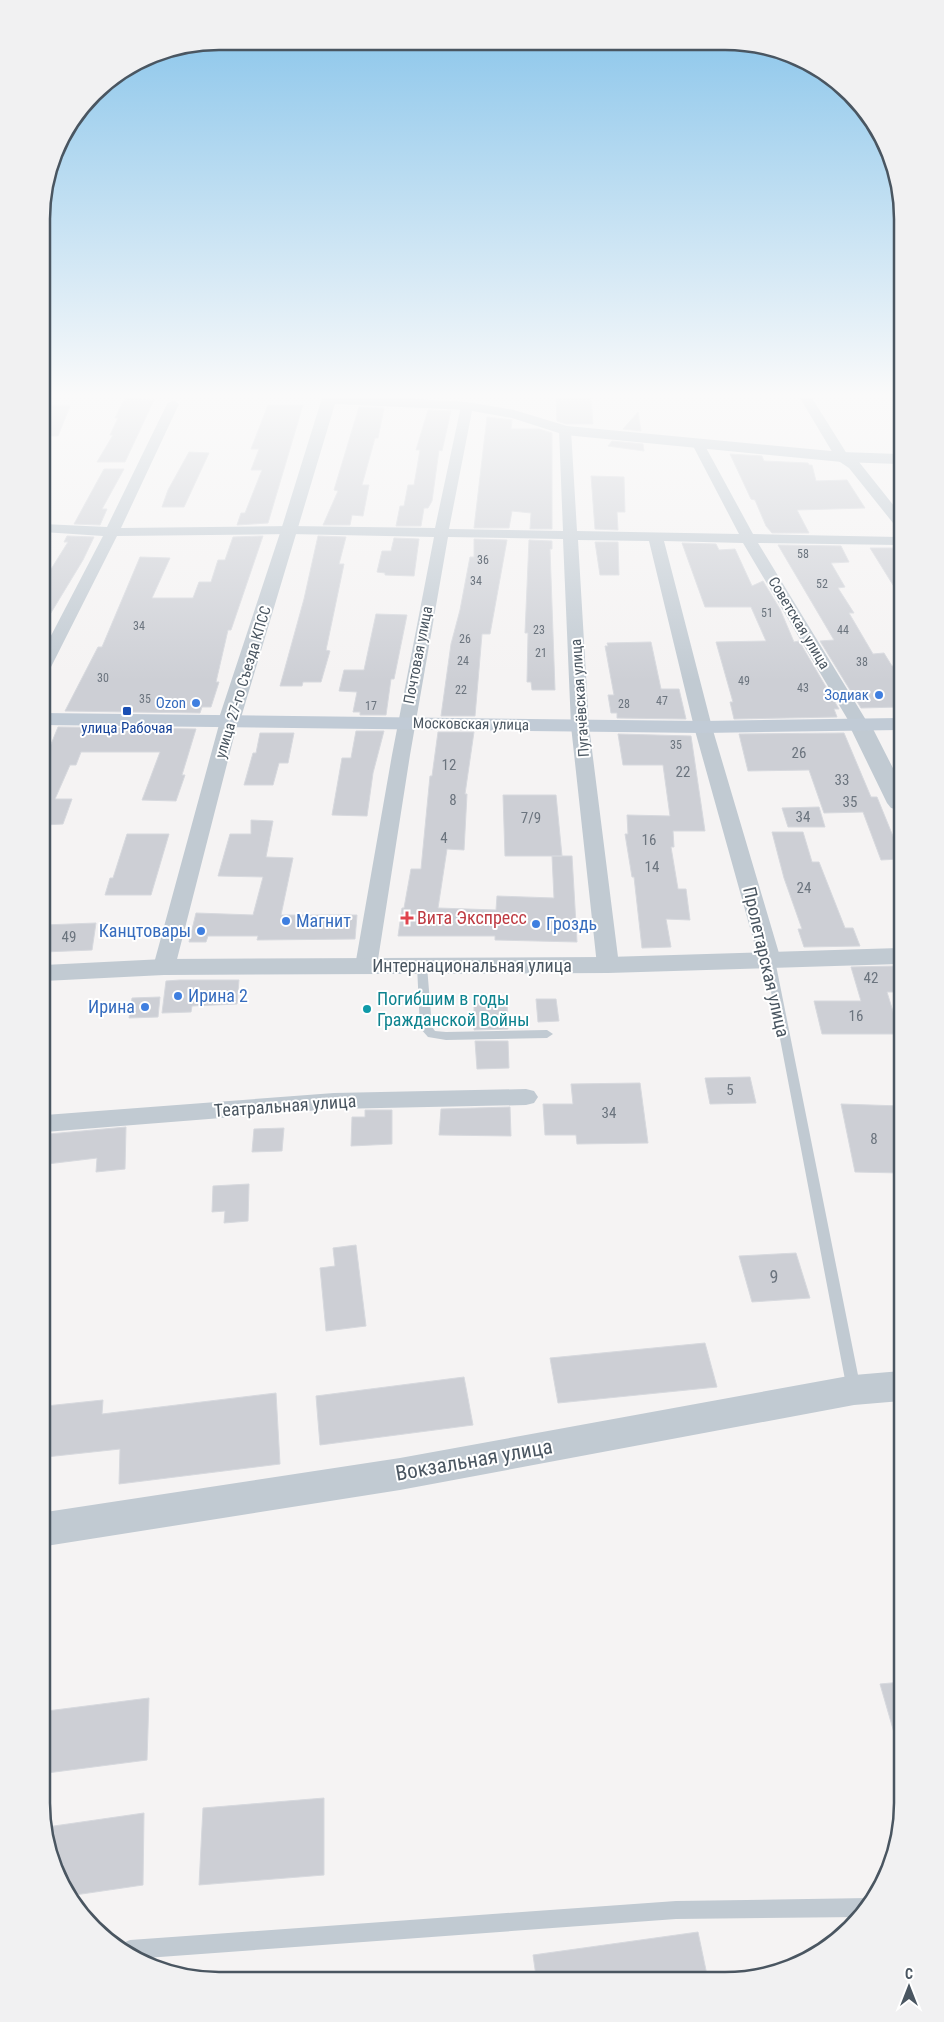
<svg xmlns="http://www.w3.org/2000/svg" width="944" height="2022" viewBox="0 0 944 2022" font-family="'Roboto Condensed',sans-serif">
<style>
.building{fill:#cdcfd5;stroke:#d7d9de}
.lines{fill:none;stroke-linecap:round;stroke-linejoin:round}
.service{fill:#c1cad2;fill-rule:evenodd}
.minor{fill:#c1cad2;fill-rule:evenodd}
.tertiary{fill:#c1cad2;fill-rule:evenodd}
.secondary{fill:#c1cbd6;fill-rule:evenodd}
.shop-dot{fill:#3f7fe0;stroke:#fff;stroke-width:2}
.transit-dot{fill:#1a4fb4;stroke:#fff;stroke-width:2}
.health-dot{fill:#e0444e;stroke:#fff;stroke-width:2}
.culture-dot{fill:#0f9aa8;stroke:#fff;stroke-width:2}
.labels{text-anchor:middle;stroke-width:4;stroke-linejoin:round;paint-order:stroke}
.far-number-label{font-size:12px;fill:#6b747e}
.far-street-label{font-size:15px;fill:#4a5661;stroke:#fff}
.far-shop-label{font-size:15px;fill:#366cbe;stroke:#fff;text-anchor:end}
.far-transit-label{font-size:15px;fill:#164399;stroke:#fff}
.number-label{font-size:15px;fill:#6b747e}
.health-label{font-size:18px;fill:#be3a42;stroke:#fff;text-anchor:start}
.shop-label{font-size:18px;fill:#366cbe;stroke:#fff;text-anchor:start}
.street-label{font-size:18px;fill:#4a5661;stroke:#fff}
.culture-label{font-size:18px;fill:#0d838f;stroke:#fff;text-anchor:start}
.near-number-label{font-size:18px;fill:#6b747e}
.near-street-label{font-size:21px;fill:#4a5661;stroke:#fff}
.rim{fill:none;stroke:#4a5661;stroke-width:2.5}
</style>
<rect width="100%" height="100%" fill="#f5f3f3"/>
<path class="building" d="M125 398 154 400 125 462H97L113 435H110L118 418H115Z
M556 398H591L593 424H566L557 421Z
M268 405H303L268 523 237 525 241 513H245L262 470H251L259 449H251Z
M42 406H70L58 436H42Z
M359 407 384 408 378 438H375L362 485H369L363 516 352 515 350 525H323L338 491 334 490Z
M428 410 451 411 442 451 439 450 432 501 428 508H424L421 526H396L400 506H404L408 485H414L420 450H416Z
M638 412 641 431 623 429Z
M487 417 512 420 511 429H539L552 433V529H530L531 513 512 511 509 528H474Z
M612 441 643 444 644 451 608 446Z
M189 452 209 453 184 507H162L168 490Z
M730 454 762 456 764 461 808 463 809 465H812L816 481 847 480 865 508 797 510 809 533H772L766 526 755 500 751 499Z
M104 469H124L102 509H107L100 525 74 524Z
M591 476 624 477 625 512H617L618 530 595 529Z
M67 536 94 537 83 560 43 626V582L68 542H64Z
M263 536 231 630H228L216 682H219L211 707H202L200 713 65 711 98 647H102L140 557 170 558 152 598H193L199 582H211L218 560H225L233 537Z
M318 536 346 537 339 564H344L326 650 330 651 321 682H303L302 686H280L304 599Z
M394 538 419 539 414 576 385 575V573L377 572 382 551H391Z
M474 539 507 540 490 634H482L475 716H441L451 644 460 610 470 557H474Z
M529 540 552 541V549H550L555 690H532L531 682H527L528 633H525Z
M595 542H618L619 575H600Z
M682 543 716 544 719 550 735 549 752 586 763 581 780 609 794 642 799 641 839 709H834L837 717 734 719 730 702H733L716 642 766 641 751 607H705Z
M778 545 841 546 849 562 831 563 845 587 838 588 854 613H849L873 654 884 653 892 666H898V707L861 708 820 641 834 640Z
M870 548H894L898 554V593Z
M376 614 407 615 394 679H391L386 715H360V712H353L357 692 339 691 344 670H364Z
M651 642 661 689H679L686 719 617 718V713H611L608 695H614L605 646H608L607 643Z
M58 727 196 729 182 775H185L176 801 142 800 160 752H81L76 765H70L55 799H72L63 824 44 825V754H47Z
M356 731H384L373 773 367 816 332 815 342 758H351Z
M438 732H474L465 794H467L464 850 447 849 438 908 496 910 497 896 554 898 552 856H572L577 942 495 940V936H398L402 908H404L411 869H421L430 776H432Z
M260 733H294L288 763H279L273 785H244L253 753H256Z
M844 733 871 797H877L899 851V859L881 860 863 812 824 813 809 770 748 771 739 734Z
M618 734 691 736 705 831H673L674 847H671L678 889H686L690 920 666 919 671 947 642 948 634 877H632L625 834H628L627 815 670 816 663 765H623Z
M503 795H556L562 856H505Z
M819 807 825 827H788L782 808Z
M251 820 273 821 266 857 293 858 281 915H357L355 939 257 940 258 936H208L206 942H189L196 913 253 915 263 877 218 876 230 834H251Z
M772 832H803L812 862H819L845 928H853L860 946 804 947 798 929H802L784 878Z
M127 834H169L151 895H105L110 878H113Z
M96 923 92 950 44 952V925Z
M899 966V992H887L900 1034H822L814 1001H861L851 967Z
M180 980H239L237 1004 192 1006 191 1012 162 1013 166 981Z
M160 997 158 1017 129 1018 132 998Z
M474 999H507L508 1029 474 1030Z
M536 999H556L559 1021 538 1022Z
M475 1041H508L509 1068 477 1069Z
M750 1077 756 1103 710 1104 705 1078Z
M640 1083 648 1143 577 1144 576 1135H545L543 1104H573L571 1084Z
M841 1104 900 1106V1173L855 1172Z
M510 1107 511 1136 439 1135 441 1109Z
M365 1110H392V1144L351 1146 352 1117H365Z
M126 1127 125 1169 96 1172 97 1158 47 1164 49 1134Z
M284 1128 282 1151 252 1152 254 1129Z
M249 1184 248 1221 224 1223 225 1211 212 1212 213 1186Z
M356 1245 366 1326 326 1331 320 1268 335 1266 333 1248Z
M796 1253 810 1298 752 1302 739 1256Z
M705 1343 717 1387 558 1403 550 1358Z
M464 1377 473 1425 320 1445 316 1396Z
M276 1393 280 1464 119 1484 120 1449 46 1457V1406L103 1400 102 1414Z
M902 1682V1742L897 1743 880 1684Z
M149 1698 147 1760 47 1773V1711Z
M324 1798V1875L199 1885 203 1808Z
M144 1813 143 1885 68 1896 47 1849V1827Z
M698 1932 707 1975 536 1976 533 1955Z"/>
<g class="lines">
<path class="service" d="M770 957 775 960 861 1390 859 1394 854 1396 849 1394 847 1390 765 960Z
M422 963 427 966 432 1027 435 1031 446 1032 547 1030 553 1034 547 1038 446 1040 428 1037 420 1028 417 966Z
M869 1898 873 1899 866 1912 860 1917 676 1919 146 1958 122 1946 123 1943 130 1940 676 1901Z"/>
<path class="minor" d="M800 398H812L847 454 859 462 898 511V524L893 523 849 468 837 460Z
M173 400 179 404 121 528 290 526 435 528 461 406 467 402 473 406 449 529 563 531 559 430 565 426 571 430 577 531 739 534 692 444 698 440 704 444 753 534 898 537V545L758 543 869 725 866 729H854L851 725 743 543 664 541 712 727 781 960 778 965 770 967 762 965 759 960 694 727 649 541 578 540 589 726 619 965 616 970 608 972 600 970 597 965 571 726 563 539 448 537 410 755 377 966 374 971 366 973 358 971 355 966 392 755 434 537 290 534 117 536 51 667 43 672V651L103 536 43 532V524L107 527 167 404Z
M229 716 235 717 238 721 175 967 172 972 164 974 156 972 153 967 220 721 223 717Z
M526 1089 534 1091 538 1097 534 1103 526 1105 334 1109 45 1132V1115L334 1093Z"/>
<path class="tertiary" d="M322 398H403L467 402 514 410 567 426 842 452 898 454V464L842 462 565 435 512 418 467 410 335 404 240 721 237 726 229 727 221 726 218 721 281 530Z
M860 719 868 720 871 725 899 780V810L891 808 887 803 849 725 852 720Z
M899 948V964L608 973 164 975 44 981V965L164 959 608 957Z
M901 1371V1401L854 1405 400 1490 46 1546V1512L400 1458 854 1375Z"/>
<path class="secondary" d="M43 713 703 721 899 718V730L703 733 43 725Z"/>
</g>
<linearGradient id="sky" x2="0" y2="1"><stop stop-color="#85c3ea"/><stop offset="0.58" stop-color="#fafafa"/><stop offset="1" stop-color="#fafafa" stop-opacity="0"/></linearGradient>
<rect width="944" height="681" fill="url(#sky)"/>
<g class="shop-dot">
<circle cx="879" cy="695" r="5"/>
<circle cx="196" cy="703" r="5"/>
<circle cx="286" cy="921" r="5"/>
<circle cx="536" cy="924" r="5"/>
<circle cx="201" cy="931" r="5"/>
<circle cx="178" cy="996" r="5"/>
<circle cx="145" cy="1007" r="5"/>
</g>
<rect class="transit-dot" x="122" y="706" width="10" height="10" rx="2.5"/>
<path class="health-dot" d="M404.5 910.5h5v5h5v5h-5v5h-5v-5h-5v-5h5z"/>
<circle class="culture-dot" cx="367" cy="1009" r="5"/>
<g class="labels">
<g class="far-number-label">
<text x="803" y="558">58</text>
<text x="483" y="564">36</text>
<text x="476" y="585">34</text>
<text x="822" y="588">52</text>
<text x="767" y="617">51</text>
<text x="139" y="630">34</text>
<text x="539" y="634">23</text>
<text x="843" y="634">44</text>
<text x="465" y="643">26</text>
<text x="541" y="657">21</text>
<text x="463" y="665">24</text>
<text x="862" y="666">38</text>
<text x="103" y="682">30</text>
<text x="744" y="685">49</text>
<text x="803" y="692">43</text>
<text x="461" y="694">22</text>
<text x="145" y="703">35</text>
<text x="662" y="705">47</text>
<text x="624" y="708">28</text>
<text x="371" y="710">17</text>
<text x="676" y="749">35</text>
</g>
<g class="far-street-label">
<text transform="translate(799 623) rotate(59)" y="5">Советская улица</text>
<text transform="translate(418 655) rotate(-79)" y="5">Почтовая улица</text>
<text transform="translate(243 682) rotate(-73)" y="5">улица 27-го Съезда КПСС</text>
<text transform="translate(580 698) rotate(-94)" y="5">Пугачёвская улица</text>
<text transform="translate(471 724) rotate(1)" y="5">Московская улица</text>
</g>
<g class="far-shop-label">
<text x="869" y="700">Зодиак</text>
<text x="186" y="708">Ozon</text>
</g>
<g class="far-transit-label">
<text x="127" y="733">улица Рабочая</text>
</g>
<g class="number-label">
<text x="799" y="758">26</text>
<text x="449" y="770">12</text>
<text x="683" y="777">22</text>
<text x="842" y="785">33</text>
<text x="453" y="805">8</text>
<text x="850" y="807">35</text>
<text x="803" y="822">34</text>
<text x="531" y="823">7/9</text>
<text x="444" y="843">4</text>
<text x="649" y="845">16</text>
<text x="652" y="872">14</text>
<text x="804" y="893">24</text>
<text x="69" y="942">49</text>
<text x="871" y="983">42</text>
<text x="856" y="1021">16</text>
<text x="730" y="1095">5</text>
<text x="609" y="1118">34</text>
<text x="874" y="1144">8</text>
</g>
<g class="health-label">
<text x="417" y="924">Вита Экспресс</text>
</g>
<g class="shop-label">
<text x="296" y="927">Магнит</text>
<text x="546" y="930">Гроздь</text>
<text x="191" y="937" text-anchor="end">Канцтовары</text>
<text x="188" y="1002">Ирина 2</text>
<text x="135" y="1013" text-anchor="end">Ирина</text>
</g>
<g class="street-label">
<text transform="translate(766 962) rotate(77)" y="6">Пролетарская улица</text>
<text x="472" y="972">Интернациональная улица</text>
<text transform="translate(285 1106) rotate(-4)" y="6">Театральная улица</text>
</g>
<g class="culture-label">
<text x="377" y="1005">Погибшим в годы<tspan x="377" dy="21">Гражданской Войны</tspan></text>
</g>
<g class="near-number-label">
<text x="774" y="1283">9</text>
</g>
<g class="near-street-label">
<text transform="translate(474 1460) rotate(-10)" y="7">Вокзальная улица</text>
</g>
</g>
<path d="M0 0H944V2022H0ZM219 50H725A169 169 0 0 1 894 219V1803A169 169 0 0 1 725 1972H219A169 169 0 0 1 50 1803V219A169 169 0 0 1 219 50Z" fill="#f1f1f2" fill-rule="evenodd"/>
<path class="rim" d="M219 50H725A169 169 0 0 1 894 219V1803A169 169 0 0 1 725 1972H219A169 169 0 0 1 50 1803V219A169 169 0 0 1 219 50Z"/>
<g transform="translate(909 1987)" stroke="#ffffff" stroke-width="4" paint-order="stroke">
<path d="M0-4L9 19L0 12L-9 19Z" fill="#4a5661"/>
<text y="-8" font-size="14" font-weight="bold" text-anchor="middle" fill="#4a5661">С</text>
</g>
</svg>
